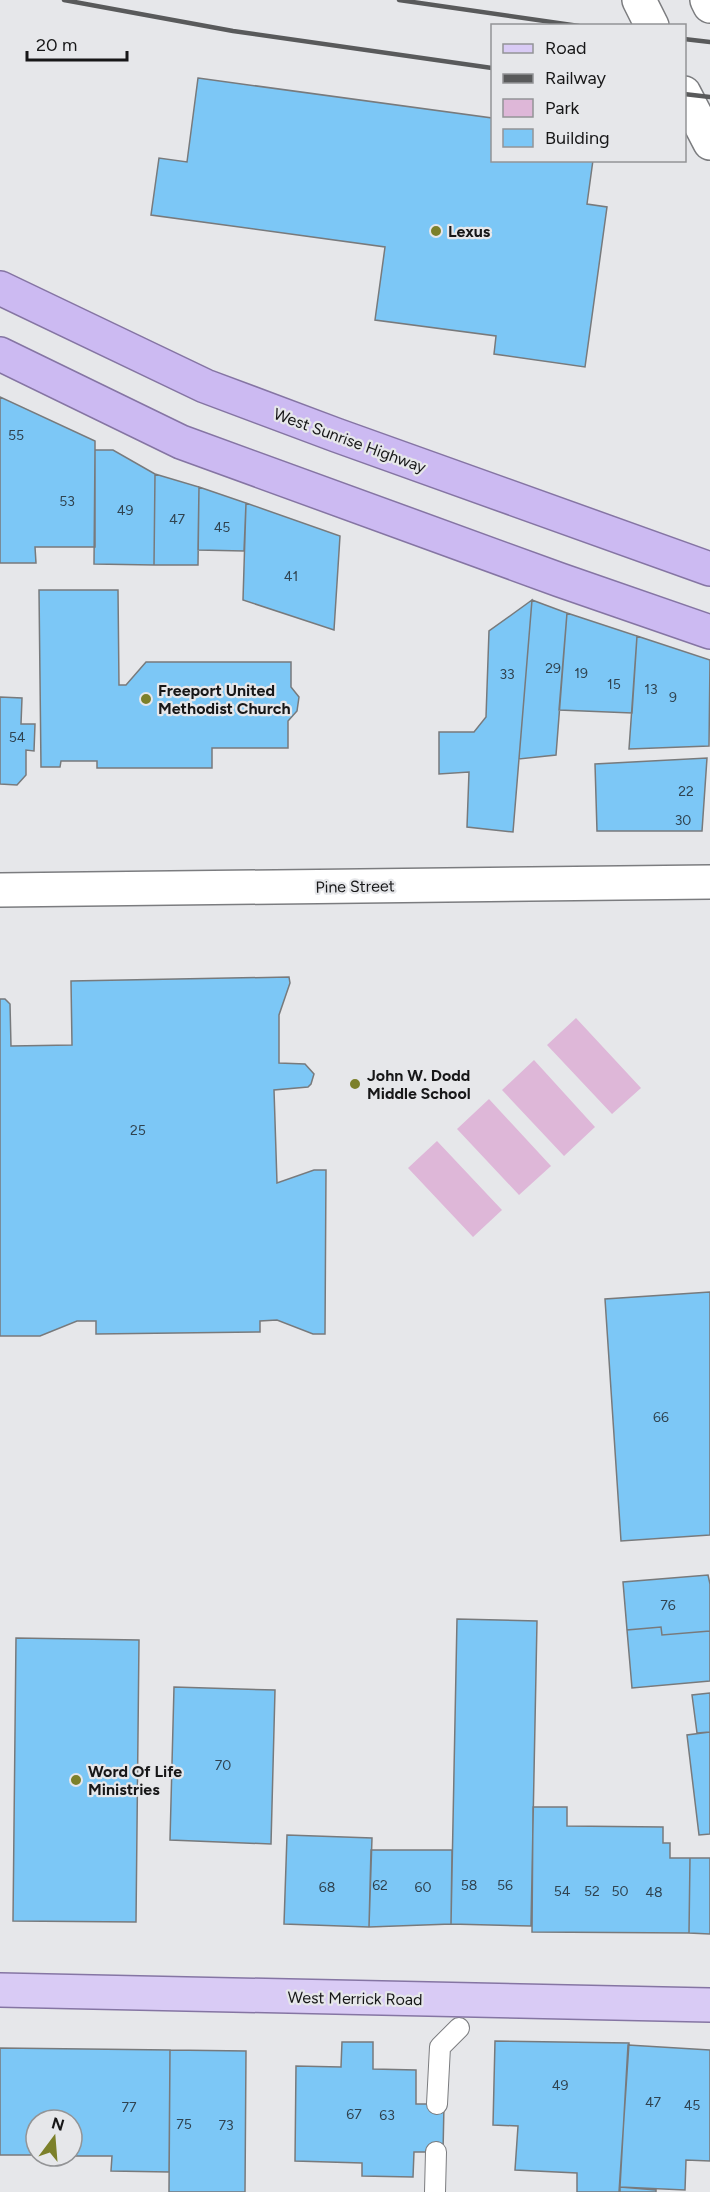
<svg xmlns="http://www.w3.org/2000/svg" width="710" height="2192" viewBox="0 0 710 2192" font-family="Figtree,sans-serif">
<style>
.green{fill:#deb7d8}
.building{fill:#7cc7f6;stroke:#787a7c;stroke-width:1.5}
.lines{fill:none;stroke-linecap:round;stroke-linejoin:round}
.service-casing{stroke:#7b7c7f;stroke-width:22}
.minor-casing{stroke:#7b7c7f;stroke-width:36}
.secondary-casing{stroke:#7b7c7f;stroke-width:36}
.primary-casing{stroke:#8575a3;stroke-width:36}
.trunk-casing{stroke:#8575a3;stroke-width:36}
.service{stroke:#fff;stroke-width:20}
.minor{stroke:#fff;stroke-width:33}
.secondary{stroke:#fff;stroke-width:33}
.primary{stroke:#d9cbf5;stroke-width:33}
.trunk{stroke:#ccbaf2;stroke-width:33}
.rail{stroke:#595a5b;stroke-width:4.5}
.poi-dot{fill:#7c802a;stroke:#e6e7ea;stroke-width:2}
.labels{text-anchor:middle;stroke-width:4.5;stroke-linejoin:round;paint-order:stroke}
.number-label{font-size:14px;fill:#304350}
.poi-label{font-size:16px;font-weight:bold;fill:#171718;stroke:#e6e7ea;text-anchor:start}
.street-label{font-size:16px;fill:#171718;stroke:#e6e7ea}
</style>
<rect width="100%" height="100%" fill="#e6e7ea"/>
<path class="green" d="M576 1018 641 1088 612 1114 547 1045Z
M534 1060 595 1127 564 1156 502 1090Z
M489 1099 551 1166 519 1195 457 1129Z
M437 1141 502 1210 473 1237 408 1168Z"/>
<path class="building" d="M198 78 492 118V160H593L587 204 607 207 585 367 494 354 496 336 375 320 385 247 151 215 159 158 187 162Z
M0 397 95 441V547H35L36 563H0Z
M95 450H113L155 474 154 565 94 564Z
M155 474 199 487 198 565H154Z
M199 487 246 503 244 551 198 550Z
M246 503 340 536 334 630 243 600Z
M39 590H118L119 685H126L146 662H291V687L299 697 297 711 288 721V748H212V768H97V761H61L60 767H41Z
M532 600 513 832 467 827 469 772 439 774V732H474L486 717 489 631Z
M532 600 567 613 556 755 519 759Z
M567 613 637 636 632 713 559 710Z
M637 636 710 660 709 746 629 749Z
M0 697 22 698 21 724H35L34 751 26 750V775L17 785 0 784Z
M707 758 702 831H597L595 764Z
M289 977 290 983 279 1015V1063L305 1064 314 1074 311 1084 308 1087 274 1090 277 1183 314 1170H326L325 1334H313L277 1320 260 1321V1332L96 1334V1321H77L40 1336H0V999H5L10 1004 11 1046 72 1045 71 981Z
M710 1292V1535L621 1541 605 1299Z
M708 1575 710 1584V1631L662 1635 661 1627 627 1630 623 1582Z
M457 1619 537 1621 531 1926 451 1924Z
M661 1627 662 1635 710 1631V1681L632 1688 627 1630Z
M16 1638 139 1640 136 1922 13 1921Z
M174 1687 275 1690 271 1844 170 1840Z
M710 1693V1732L697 1733 692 1695Z
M710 1732V1834L699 1835 687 1735Z
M533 1807H567V1826L663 1827V1843H670V1858H690L689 1933 532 1932Z
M287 1835 372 1838 369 1927 284 1924Z
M371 1850H452L451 1924 369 1927Z
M690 1858H710V1934L689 1933Z
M495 2041 629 2043 619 2192H577V2173L515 2170 518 2126 493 2125Z
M342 2042H373V2069L416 2070V2104H444L443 2152H414L413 2177 362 2176V2163L295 2161 296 2066 341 2067Z
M628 2045 710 2050V2161L686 2160 685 2190 620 2187Z
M0 2048 170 2050 169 2172 111 2171 112 2156H72V2120H36V2155H0Z
M170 2050 246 2051 245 2192H169Z
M620 2187 656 2190V2192H620Z"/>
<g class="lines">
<g class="service-casing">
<path id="service" d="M437 2104 440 2047 459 2028
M435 2192 436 2152"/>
</g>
<g class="minor-casing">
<path id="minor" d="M0 890 710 882"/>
</g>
<g class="secondary-casing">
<path id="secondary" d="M639 0 652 26
M707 0 710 6
M684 93 710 143"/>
</g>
<g class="primary-casing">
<path id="primary" d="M0 1990 710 2005"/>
</g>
<g class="trunk-casing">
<path id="trunk" d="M0 288 205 386 336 435 710 569
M0 354 181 442 560 580 710 632"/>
</g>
<use href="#service" class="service"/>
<use href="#minor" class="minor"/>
<use href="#secondary" class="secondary"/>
<use href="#primary" class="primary"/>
<use href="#trunk" class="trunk"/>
<path class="rail" d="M64 0 233 31 492 68
M399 0 579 26
M684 39 710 42
M684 94 710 97"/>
</g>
<g class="poi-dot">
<circle cx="436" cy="231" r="6"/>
<circle cx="146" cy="699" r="6"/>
<circle cx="355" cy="1084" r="6"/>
<circle cx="76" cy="1780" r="6"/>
</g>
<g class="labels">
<g class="number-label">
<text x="16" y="440">55</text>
<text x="67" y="506">53</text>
<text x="125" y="515">49</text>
<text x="177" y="524">47</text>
<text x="222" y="532">45</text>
<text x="291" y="581">41</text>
<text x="553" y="673">29</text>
<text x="581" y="678">19</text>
<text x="507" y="679">33</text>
<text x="614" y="689">15</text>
<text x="651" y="694">13</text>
<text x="673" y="702">9</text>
<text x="17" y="742">54</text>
<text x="686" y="796">22</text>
<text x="683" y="825">30</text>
<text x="138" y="1135">25</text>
<text x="661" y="1422">66</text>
<text x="668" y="1610">76</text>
<text x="223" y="1770">70</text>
<text x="380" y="1890">62</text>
<text x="469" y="1890">58</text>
<text x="505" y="1890">56</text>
<text x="327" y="1892">68</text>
<text x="423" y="1892">60</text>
<text x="562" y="1896">54</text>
<text x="592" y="1896">52</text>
<text x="620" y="1896">50</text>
<text x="654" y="1897">48</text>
<text x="560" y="2090">49</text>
<text x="653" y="2107">47</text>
<text x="692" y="2110">45</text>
<text x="129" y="2112">77</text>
<text x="354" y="2119">67</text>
<text x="387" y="2120">63</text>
<text x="184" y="2129">75</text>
<text x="226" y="2130">73</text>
</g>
<g class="poi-label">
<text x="448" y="237">Lexus</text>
<text x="158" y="696">Freeport United<tspan x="158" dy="18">Methodist Church</tspan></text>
<text x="367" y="1081">John W. Dodd<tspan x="367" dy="18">Middle School</tspan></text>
<text x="88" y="1777">Word Of Life<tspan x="88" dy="18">Ministries</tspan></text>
</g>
<g class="street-label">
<text transform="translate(350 440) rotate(20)" y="6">West Sunrise Highway</text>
<text transform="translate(355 886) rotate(-1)" y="6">Pine Street</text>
<text transform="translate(355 1998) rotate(1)" y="6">West Merrick Road</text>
</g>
</g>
<rect x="491" y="24" width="195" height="138" fill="#e6e7ea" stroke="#939496" stroke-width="1.5"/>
<rect x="503" y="44" width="30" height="9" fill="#d9cbf5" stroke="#939496" stroke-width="1.5"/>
<text x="545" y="54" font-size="18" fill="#171718">Road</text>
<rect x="503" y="74" width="30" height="9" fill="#595a5b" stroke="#939496" stroke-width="1.5"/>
<text x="545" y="84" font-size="18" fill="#171718">Railway</text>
<rect x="503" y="99" width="30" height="18" fill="#deb7d8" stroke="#939496" stroke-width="1.5"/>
<text x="545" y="114" font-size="18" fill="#171718">Park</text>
<rect x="503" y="129" width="30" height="18" fill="#7cc7f6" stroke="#939496" stroke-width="1.5"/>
<text x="545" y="144" font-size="18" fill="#171718">Building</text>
<g transform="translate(54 2138) rotate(16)"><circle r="28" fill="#e6e7ea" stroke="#939496" stroke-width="1.5"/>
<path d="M0-4.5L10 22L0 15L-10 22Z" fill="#7c802a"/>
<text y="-9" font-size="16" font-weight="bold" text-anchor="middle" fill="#171718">N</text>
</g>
<path d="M27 51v9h100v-9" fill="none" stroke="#171718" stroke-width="3"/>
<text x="36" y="51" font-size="18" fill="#171718" stroke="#e6e7ea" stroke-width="4.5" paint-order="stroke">20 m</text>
</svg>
